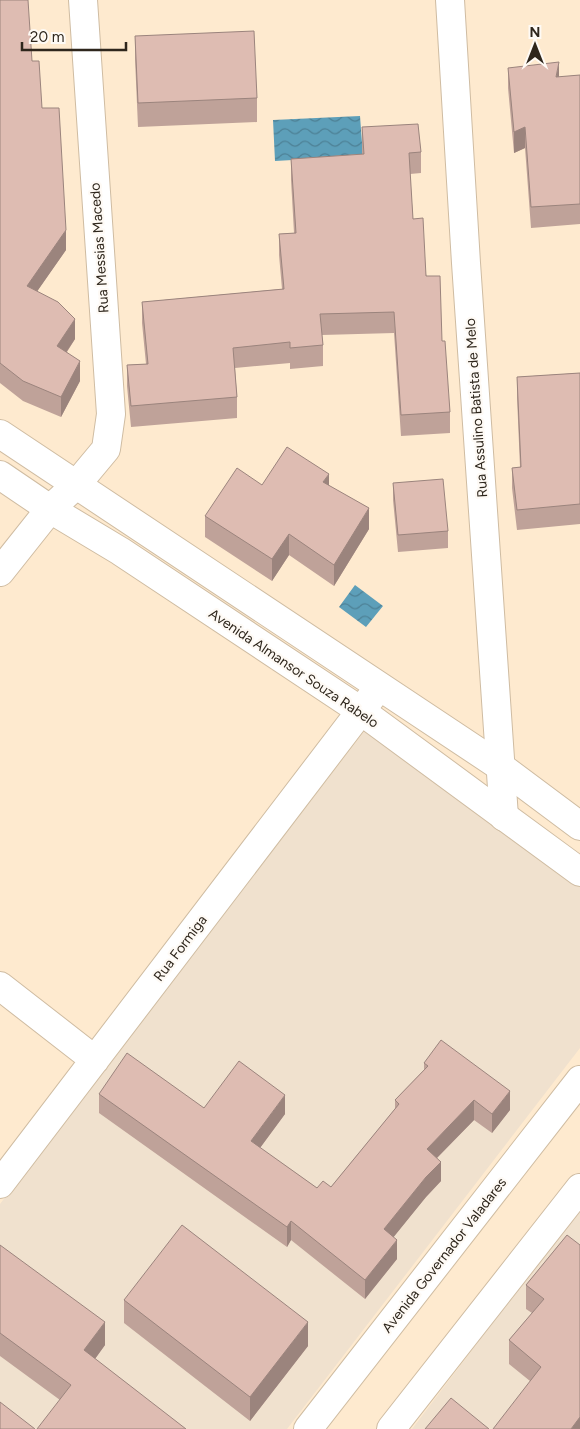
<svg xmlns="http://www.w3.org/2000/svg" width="580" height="1429" viewBox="0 0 580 1429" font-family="Figtree,sans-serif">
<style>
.commercial{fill:#f0e1ce}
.water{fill:url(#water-waves)}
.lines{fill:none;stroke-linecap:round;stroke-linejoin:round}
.street-casing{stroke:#cfbca2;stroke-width:30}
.secondary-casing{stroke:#cfbca2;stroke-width:30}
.street{stroke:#fff;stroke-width:28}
.secondary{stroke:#fff;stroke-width:28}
.wall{fill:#bfa299}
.shaded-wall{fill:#9b847d}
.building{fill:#debcb2;stroke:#9b847d}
.labels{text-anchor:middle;stroke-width:4.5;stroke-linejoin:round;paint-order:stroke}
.street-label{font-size:14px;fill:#2e261c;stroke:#fefaf5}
</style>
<defs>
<pattern id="water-waves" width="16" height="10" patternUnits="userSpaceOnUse" patternTransform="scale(1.25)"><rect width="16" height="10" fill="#5d9fb9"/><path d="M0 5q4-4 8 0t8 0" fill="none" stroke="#4d8196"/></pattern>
</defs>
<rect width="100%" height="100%" fill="#feeacf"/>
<path class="commercial" d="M370 724 580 883V1048L287 1429H0V1204Z
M580 1208V1429H412Z"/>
<path class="water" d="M360 116 363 156 275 161 273 120Z
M355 585 383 606 366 627 339 607Z"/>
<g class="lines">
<g class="street-casing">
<path id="street" d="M450 0 466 263 504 817
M0 572 50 509 76 485 106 449 111 414 83 0
M0 986 95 1060
M0 1184 379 687"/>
</g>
<g class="secondary-casing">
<path id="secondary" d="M0 434 501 767 580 826
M0 475 50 509 120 551 361 711 580 872
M308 1429 580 1080
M391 1429 580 1188"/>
</g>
<use href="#street" class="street"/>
<use href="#secondary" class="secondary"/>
</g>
<path class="wall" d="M0 0 32 61 42 108 66 250 37 291 75 339 67 352 80 381 61 417 23 401 0 383Z
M135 36 257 98V122L138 127 135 59Z
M508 68 559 77 580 75V224L531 228 525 148 514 153 508 88Z
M362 127 421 152V173L410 174 413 219 442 341 450 412V433L401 436 394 333 322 335 323 345V366L290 369V363L235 368 237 397V418L131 427 127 386V365L146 364 142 323V302L282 289 279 255V234L294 233 291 180V159L362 154Z
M580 373V524L517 530 512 488V468L520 467 517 397V377Z
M393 483 448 531V548L398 552 393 500Z
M262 485H329L369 529 334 586 289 555 272 581 205 537V516Z
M424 1063 510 1110 492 1133 474 1120 437 1158 441 1181 426 1197 393 1237 397 1259 365 1299 291 1240 287 1247 99 1113V1094L204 1108 285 1114 260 1148 317 1188 331 1187 395 1109V1100L424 1070Z
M567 1235 580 1429 530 1381 509 1364V1340L532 1313 526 1309V1285Z
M0 1245 105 1345 95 1359 60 1400 0 1356Z
M124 1300 308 1346 250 1421 124 1323Z"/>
<path class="shaded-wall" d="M559 62V82L556 77Z
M525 127V148L514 153V132Z
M66 230V250L27 306V286Z
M75 319V339L57 366V346Z
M80 361V381L61 417V397Z
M329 474V495L323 482Z
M369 508V529L334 586V565Z
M289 534V555L272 581V559Z
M510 1091V1110L492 1133V1114Z
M285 1095V1114L251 1160V1141Z
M474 1100V1120L427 1168V1149Z
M441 1162V1181L426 1197 384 1249V1229L426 1177Z
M291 1221V1240L287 1247V1227Z
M397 1240V1259L365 1299V1280Z
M105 1322V1345L84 1374V1350Z
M308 1322V1346L250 1421V1397Z
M580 1417V1429H571Z"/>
<path class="building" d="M0 0H28L32 61H39L42 108H59L66 230 27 286 58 302 75 319 57 346 80 361 61 397 23 381 0 363Z
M254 31 257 98 138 103 135 36Z
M559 62 556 77 580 75V204L531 207 525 127 514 132 508 68Z
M418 124 421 152 409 153 413 219 423 218 426 276H440L442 341H445L450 412 401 415 394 312 320 314 323 345 290 348V342L233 348 237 397 131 406 127 365 148 364 142 302 284 289 279 234 296 233 291 159 364 154 362 127Z
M580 373V504L517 510 512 468 521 467 517 377Z
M287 447 329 474 323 482 369 508 334 565 289 534 272 559 205 516 237 468 262 485Z
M443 479 448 531 398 535 393 483Z
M441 1040 510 1091 492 1114 474 1100 427 1149 441 1162 426 1177 384 1229 397 1240 365 1280 291 1221 287 1227 99 1094 127 1053 204 1108 239 1061 285 1095 251 1141 317 1188 323 1181 331 1187 399 1104 395 1100 428 1066 424 1063Z
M182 1225 308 1322 250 1397 124 1300Z
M567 1235 580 1245V1417L571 1429H493L541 1367 509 1340 544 1299 526 1285Z
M0 1245 105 1322 84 1350 186 1429H37L71 1385 0 1333Z
M451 1398 489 1429H425Z
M0 1402 35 1429H0Z"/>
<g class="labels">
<g class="street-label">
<text transform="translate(99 248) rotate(-94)" y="5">Rua Messias Macedo</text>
<text transform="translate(476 408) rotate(-94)" y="5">Rua Assulino Batista de Melo</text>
<text transform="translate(294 668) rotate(34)" y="5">Avenida Almansor Souza Rabelo</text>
<text transform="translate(180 948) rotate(-53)" y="5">Rua Formiga</text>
<text transform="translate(444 1255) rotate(-52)" y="5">Avenida Governador Valadares</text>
</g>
</g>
<g transform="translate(535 45)" stroke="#fefaf5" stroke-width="4" paint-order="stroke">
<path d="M0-4L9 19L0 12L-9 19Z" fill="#2e261c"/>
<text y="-8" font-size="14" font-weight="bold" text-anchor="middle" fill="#2e261c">N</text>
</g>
<path d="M22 42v8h104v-8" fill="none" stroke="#2e261c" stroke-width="2.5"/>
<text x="30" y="42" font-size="15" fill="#2e261c" stroke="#fefaf5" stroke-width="4" paint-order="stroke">20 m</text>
</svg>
